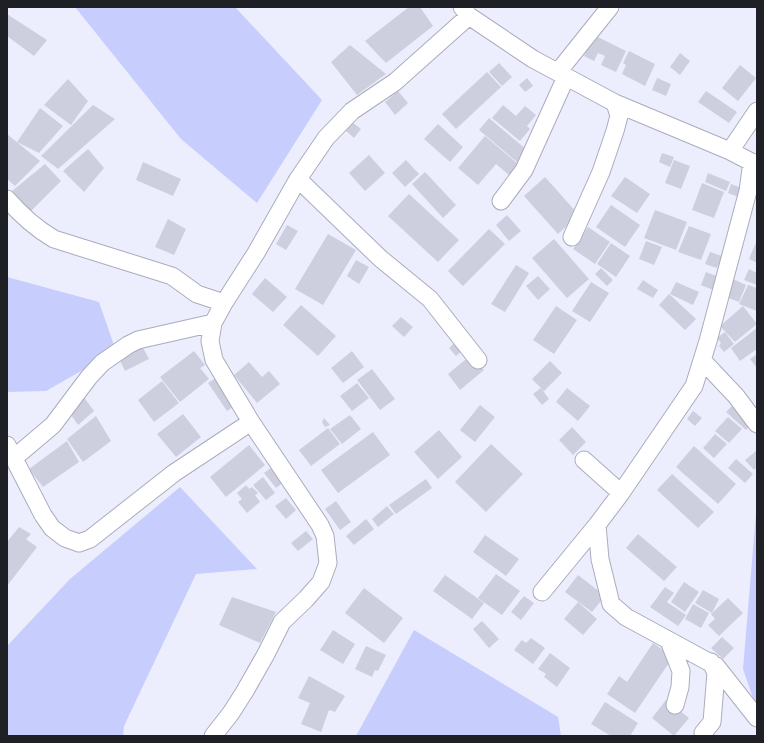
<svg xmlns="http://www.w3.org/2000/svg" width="764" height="743" viewBox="0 0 764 743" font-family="'Roboto Condensed',sans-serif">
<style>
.green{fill:#c7cdfd}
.building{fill:#cdcfdf}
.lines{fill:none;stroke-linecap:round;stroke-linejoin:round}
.street-casing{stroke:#aaacbc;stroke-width:19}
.street{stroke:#fff;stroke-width:17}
</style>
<rect width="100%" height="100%" fill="#eceefe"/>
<path class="green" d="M75 7H235L322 100 257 203 181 139Z
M7 277 99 302 116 351 46 391 7 392Z
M180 487 257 569 196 574 124 726 123 736H7V646L70 579Z
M757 501V710L743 669Z
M414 630 558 717 561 736H356Z"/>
<path class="building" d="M409 7H420L433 26 386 63 365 41Z
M7 14 47 40 34 56 7 36Z
M594 35 626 51 616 72 601 65 605 56 598 53 594 61 584 56Z
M350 45 386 74 357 95 331 62Z
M629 51 655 64 645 86 622 74 626 65 623 63Z
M680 53 690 61 680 75 670 67Z
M499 63 512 77 502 86 489 72Z
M740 65 756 78 738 101 722 88Z
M487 72 501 87 456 129 442 114Z
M527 78 533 86 525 92 519 85Z
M657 78 671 84 666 96 652 90Z
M68 79 88 101 71 125 44 105Z
M398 91 408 103 395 115 385 102Z
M706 91 737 112 729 123 698 102Z
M93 105 115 119 58 169 41 156Z
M503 105 516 116 525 106 536 115 527 126 530 129 520 141 492 118Z
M40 108 63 126 39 153 17 142Z
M489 118 527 150 517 162 479 130Z
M352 122 361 129 354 138 345 130Z
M438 124 463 147 450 162 424 139Z
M7 134 40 161 15 186 7 179Z
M485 136 518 164 509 175 496 164 478 185 458 168Z
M88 149 104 168 84 192 63 171Z
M662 153 674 157 670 167 659 162Z
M369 155 385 173 365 191 349 173Z
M406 160 419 174 405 187 392 173Z
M674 160 690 166 681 189 665 183Z
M143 162 181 179 173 196 136 180Z
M45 164 61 181 31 211 12 191Z
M425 172 456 205 443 218 412 184Z
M708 173 730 182 726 191 705 182Z
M545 177 579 215 558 234 524 196Z
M625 177 650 194 637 213 611 196Z
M702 183 724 192 714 218 692 210Z
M731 184 744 189 741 198 728 193Z
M409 194 459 240 438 262 388 216Z
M611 205 640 225 625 247 596 227Z
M655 210 687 222 676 250 644 238Z
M507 215 521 231 509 241 496 225Z
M168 219 186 229 174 255 155 247Z
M287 225 298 231 286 250 276 244Z
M689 226 711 234 701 260 678 252Z
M588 227 610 242 595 264 573 249Z
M489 229 505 244 463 286 448 271Z
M328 234 356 250 323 305 295 289Z
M554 239 589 279 567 298 532 258Z
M757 240V263L749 259Z
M646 241 662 247 654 265 639 259Z
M611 243 630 256 616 277 597 264Z
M710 252 722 256 717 268 705 264Z
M356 260 369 267 359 284 347 276Z
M516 265 529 273 505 312 491 304Z
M601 268 613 280 607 286 595 274Z
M749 269 757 273V285L744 280Z
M706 272 719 277 713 290 701 285Z
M538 276 550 289 538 300 526 286Z
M265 278 287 297 273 312 252 294Z
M733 279 746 285 739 302 726 297Z
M643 280 658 290 653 298 637 289Z
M591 282 609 293 590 322 572 311Z
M676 282 699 292 693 305 670 294Z
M748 285 757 288V311L739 304Z
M669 294 696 319 685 330 659 305Z
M301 305 336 336 318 356 283 325Z
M556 306 577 320 554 354 533 340Z
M743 306 757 324 735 342 720 326Z
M401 317 413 327 404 337 392 326Z
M757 328V349L740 361 731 348Z
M725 332 734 344 724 352 719 346 721 343 717 338Z
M459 339 466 347 456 356 449 348Z
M140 342 149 359 125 371 117 354Z
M194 351 205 365 200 368 209 379 180 402 160 377Z
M352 351 364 367 343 383 331 368Z
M757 354V368L750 359Z
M471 355 484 370 460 390 448 374Z
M550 361 562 373 544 391 532 379Z
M249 362 262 377 269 371 280 384 257 403 234 375Z
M372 369 395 399 380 410 357 380Z
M220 375 239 403 227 411 208 383Z
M162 381 179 403 154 422 138 400Z
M357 383 369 398 352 411 340 396Z
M541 388 549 399 542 405 533 394Z
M567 388 590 406 578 421 556 402Z
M83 396 94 411 78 425 67 409Z
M734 404 753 422 746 430 726 412Z
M480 405 495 417 475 442 460 430Z
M693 411 702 418 695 426 687 419Z
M183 414 201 437 176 457 157 434Z
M350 415 361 429 342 444 330 429Z
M96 416 111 441 83 462 67 439Z
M728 417 742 429 729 443 715 431Z
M324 418 330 425 325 427 322 422Z
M572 427 586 442 573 455 559 440Z
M328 428 340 444 311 466 299 450Z
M439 430 462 457 438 479 414 452Z
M373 432 390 455 338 493 321 470Z
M715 434 727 444 714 458 703 448Z
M67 441 79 462 43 487 29 469Z
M491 444 523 474 486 512 455 482Z
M249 445 265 465 226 497 210 477Z
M694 446 736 484 718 504 676 467Z
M756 451 757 453V467L754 470 745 460Z
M736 459 753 474 745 483 728 468Z
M275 465 287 480 276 488 264 473Z
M672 474 714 512 698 528 657 490Z
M263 477 275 493 266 500 253 485Z
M426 479 432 488 396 514 389 505Z
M246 485 249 489 252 487 258 493 255 495 260 502 247 513 238 502 242 499 237 493Z
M286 498 296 510 286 519 275 506Z
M336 501 351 522 340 530 325 509Z
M387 506 394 514 378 527 372 519Z
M366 519 374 529 354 545 346 536Z
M19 527 31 534 26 539 37 547 7 586V542Z
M306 531 313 539 298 551 291 543Z
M638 534 677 567 664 581 626 548Z
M485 535 519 559 506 576 473 552Z
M496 574 520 591 502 615 478 598Z
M445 575 484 603 472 619 433 591Z
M578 575 605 596 592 612 565 592Z
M684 582 699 592 685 612 671 602Z
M665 587 674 593 667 602 686 615 678 626 650 607Z
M364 588 403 618 384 643 345 613Z
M703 590 719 599 712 613 695 603Z
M524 596 534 603 521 620 511 612Z
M232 597 276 612 260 643 219 625Z
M728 598 743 613 719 636 708 625 715 619 711 614Z
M578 602 597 619 583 635 564 619Z
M693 604 709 613 701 628 685 619Z
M482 621 499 639 489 648 473 629Z
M333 630 355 644 343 664 320 650Z
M722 637 734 648 723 659 711 648Z
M531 638 545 648 533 664 514 650 522 640 526 643Z
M653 643 673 657 635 713 607 694 619 676 627 682Z
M366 646 386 655 378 671 375 670 372 677 355 669Z
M550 653 570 668 557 687 544 677 546 674 538 669Z
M309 676 345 696 335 712 329 710 321 732 301 724 310 703 298 698Z
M666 700 689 718 674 736 652 718Z
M605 702 638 723 630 736H611L591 724Z"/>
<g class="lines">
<g class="street-casing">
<path id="street" d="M462 7 469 16 533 59 615 103 730 151 757 165
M558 72 610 7
M730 151 757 111
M298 179 381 259 430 299 478 360
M7 199C21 215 35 228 54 239L172 276 197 294 224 303
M501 201 524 170 566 77
M572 237 601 172 615 131 619 116 615 103
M702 360 736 396 757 424
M7 445 43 515 52 528 65 538 79 543 90 539 174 473 251 422
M14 458 53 425 89 377 102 363 128 345 138 340 213 323
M584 460 621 493
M597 525 600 559 611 604 626 617 716 666 757 718
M542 592 597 525 621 493 694 386 708 341 748 191 752 162
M669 641 681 671 680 687 675 705
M703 733 712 722 716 673 711 662
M213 736 231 713 245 691 266 654 282 622 306 599 321 582 328 563 325 536 320 525 251 422 214 360 210 341 213 323 224 303 256 253 298 179 326 138 352 111 395 82 469 16"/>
</g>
<use href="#street" class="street"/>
</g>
<rect width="764" height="743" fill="none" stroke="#1f2026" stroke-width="16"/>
</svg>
